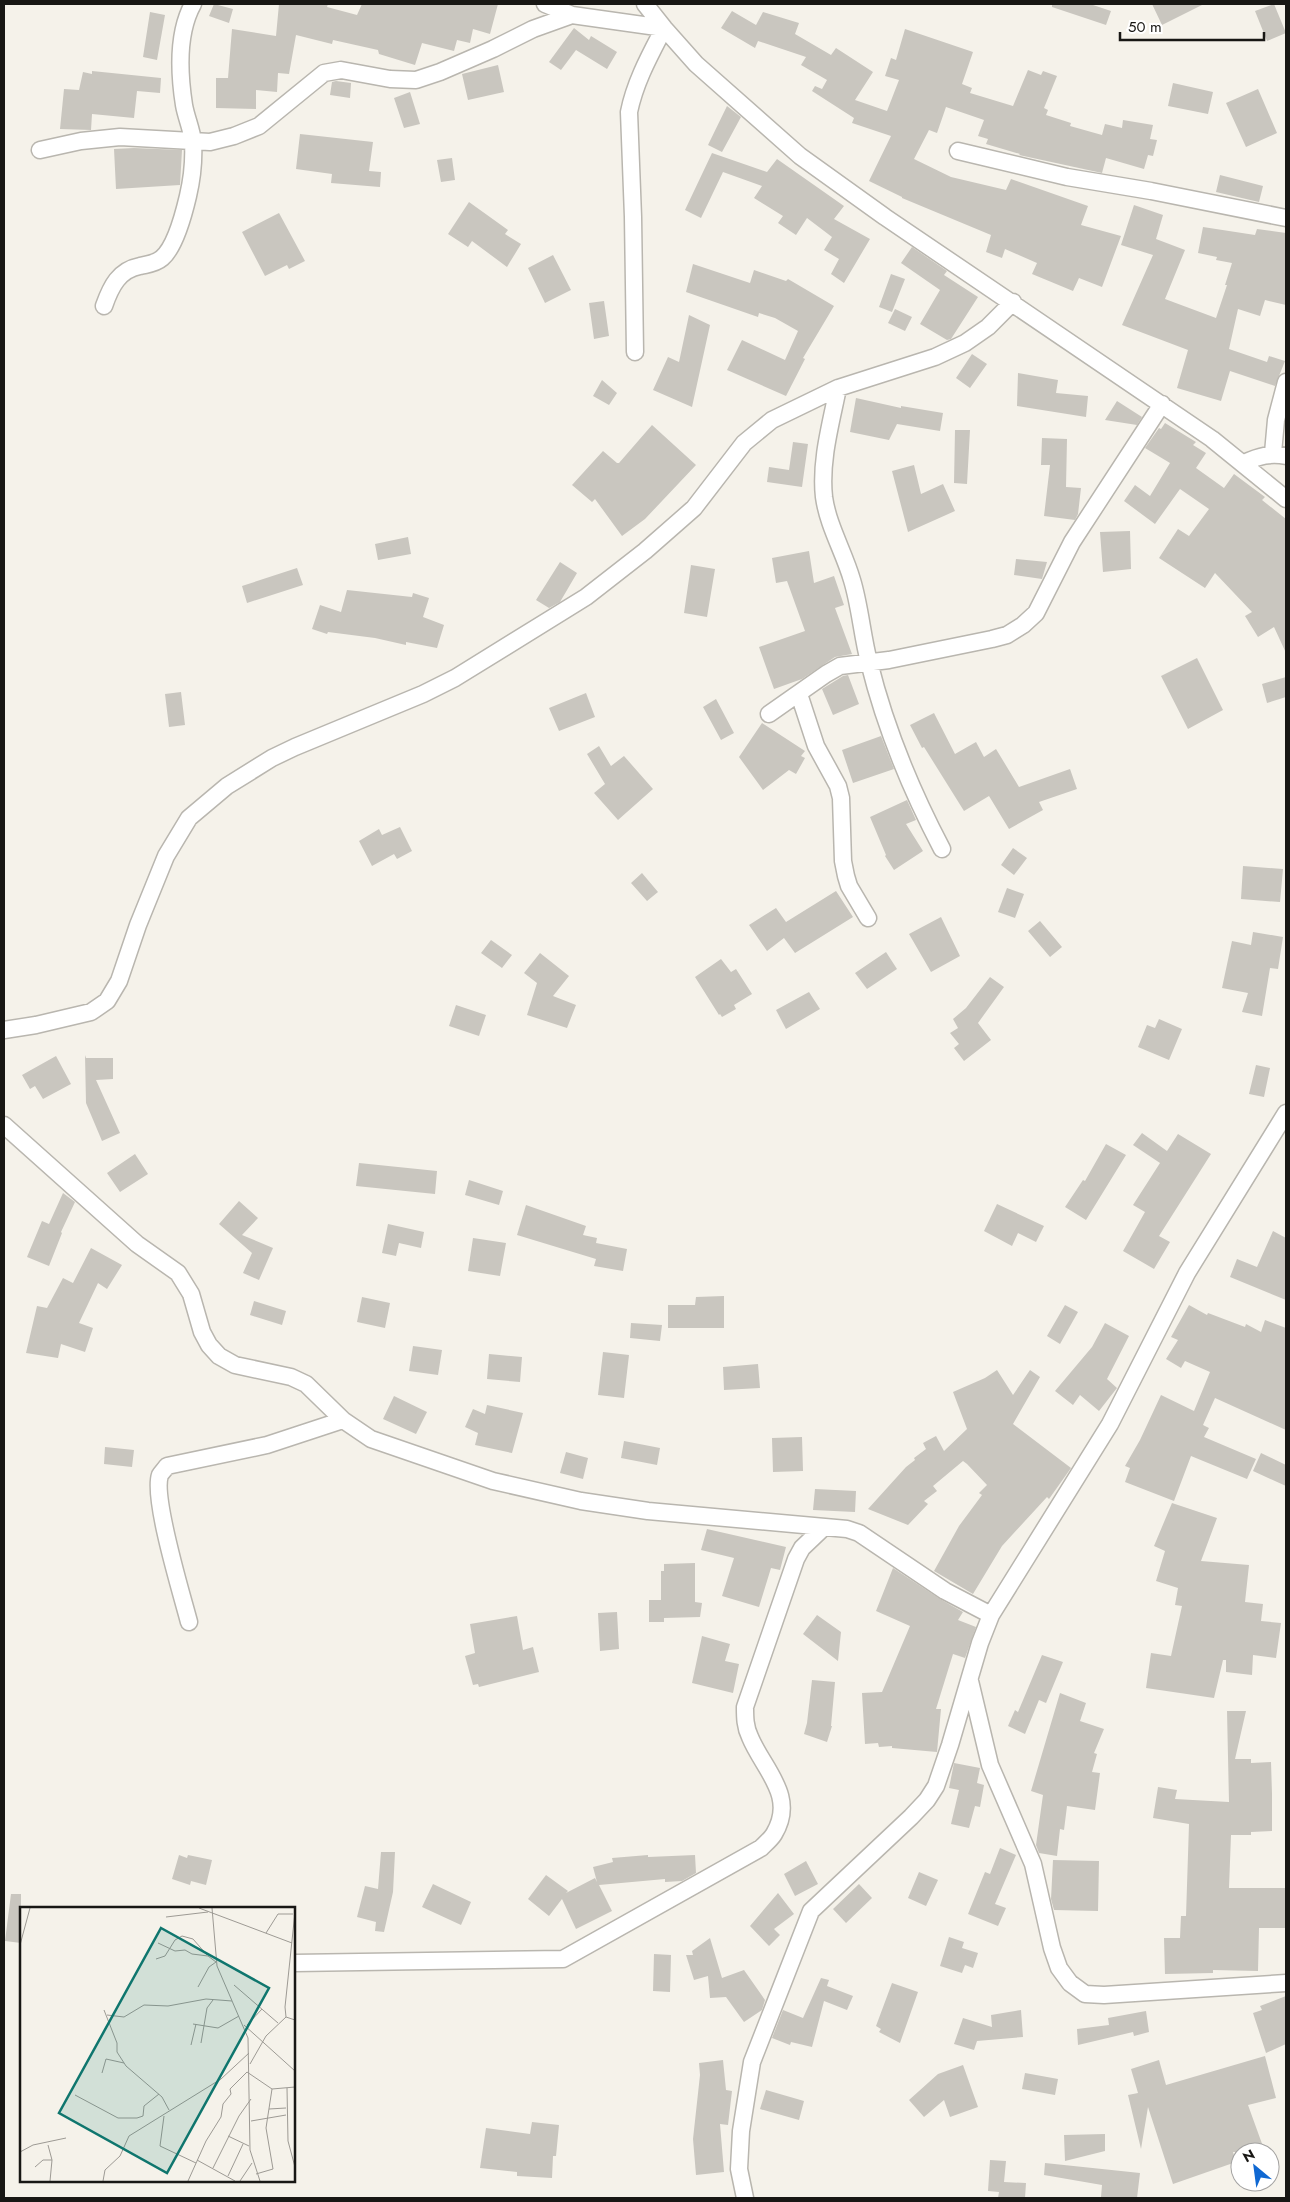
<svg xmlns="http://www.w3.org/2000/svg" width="1290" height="2202" viewBox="0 0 1290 2202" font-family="Jost,sans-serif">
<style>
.building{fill:#c9c6bf}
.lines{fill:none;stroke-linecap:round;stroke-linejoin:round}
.street-casing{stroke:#b9b6af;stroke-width:19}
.street{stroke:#fff;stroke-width:16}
.inset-road{fill:none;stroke:#9d9a94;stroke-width:1}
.view{fill:#0f766e;fill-opacity:0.15;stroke:#0f766e;stroke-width:2.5}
.inset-edge{fill:none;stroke:#181714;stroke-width:2.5}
</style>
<rect width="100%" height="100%" fill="#f5f2ea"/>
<path class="building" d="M214 4 233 9 229 23 209 16Z
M279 4H328L327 7 357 15 362 4H498L490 34 473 29 470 43 457 40 454 51 422 43 415 65 379 54 378 50 333 40 332 44 296 35 289 74 278 73 277 92 256 90V109L216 108V78H228L232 29 276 36Z
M1052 4H1090L1111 11 1106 25 1052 7Z
M1152 4H1204L1162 25Z
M1274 4 1286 33 1267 41 1255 11Z
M732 11 756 25 763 12 799 23 795 34 831 55 836 48 873 72 855 100 887 111 899 80 885 76 891 58 896 60 905 29 973 52 962 84 972 88 970 93 1013 106 1028 70 1041 75 1043 71 1057 76 1044 108 1048 110 1046 115 1071 123 1070 126 1102 135 1105 124 1122 128 1123 120 1153 125 1150 139 1157 140 1153 156 1148 155 1144 169 1106 158 1102 173 1019 155 1020 154 986 144 988 139 978 136 984 120 946 107 937 133 929 130 914 159 951 177 1006 190 1011 179 1088 206 1081 225 1121 236 1102 287 1079 278 1073 291 1032 274 1037 263 1005 249 1002 258 986 252 991 235 902 198V197L869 181 891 136 852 123 854 118 812 91 815 86 822 89 827 80 801 65 806 57 758 41 755 48 721 28Z
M150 12 165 15 157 60 143 57Z
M574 28 589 40 591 36 617 52 607 69 576 50 561 70 549 62Z
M498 65 504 92 468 100 462 74Z
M92 71 161 78 160 93 137 91 134 118 92 114 91 130 60 129 64 89 79 90 83 72 92 74Z
M336 81 351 83 350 98 330 95 332 82Z
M1173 83 1213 92 1208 114 1168 106Z
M1258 89 1277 133 1246 147 1226 103Z
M410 92 420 124 404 128 394 98Z
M727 106 741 117 722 152 708 145Z
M300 134 373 142 369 171 381 172 380 187 331 183 332 174 296 169Z
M134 148 182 150 180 185 116 189 114 149Z
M712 153 767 172 777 159 844 206 834 219 870 239 844 283 831 274 839 259 824 250 832 237 807 218 796 235 778 223 783 216 754 198 762 186 723 172 701 218 685 210Z
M452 158 455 180 441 182 437 160Z
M1220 175 1263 186 1259 202 1216 192Z
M469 202 508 230 505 234 521 244 507 267 472 241 468 247 448 234Z
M1134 205 1163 215 1156 239 1185 250 1165 299 1216 318 1227 285H1225L1232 263 1216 260 1217 257 1198 253 1203 227 1255 235 1257 229 1286 233V305L1265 300 1260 316 1238 309 1229 349 1267 362 1269 356 1285 361 1275 386 1230 371 1221 401 1177 388 1188 350 1122 325 1153 255 1121 245Z
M279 213 305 261 289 269 287 265 265 276 242 232Z
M912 247 947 271 944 275 978 297 951 339 947 340 920 324 940 290 901 263Z
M553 255 571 290 545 303 528 268Z
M693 264 750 283 754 270 786 281 788 279 834 306 803 358 805 359 786 396 727 370 742 340 785 360 798 331 775 318 759 313 758 317 686 292Z
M891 274 905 279 892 312 879 307Z
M604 301 609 336 594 339 589 303Z
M895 309 912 317 905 331 888 323Z
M689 315 710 325 692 407 653 390 668 357 679 362Z
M972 354 987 364 970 388 956 378Z
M1018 373 1058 380 1056 393 1088 396 1086 417 1017 406Z
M602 380 617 393 609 405 593 396Z
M856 398 901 408V406L943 413 940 431 897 424 889 440 850 432Z
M1117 401 1142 417 1137 425 1105 420Z
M1165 423 1196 442 1193 445 1206 453 1196 468 1224 488 1234 474 1265 497 1262 500 1286 519V653L1274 627 1258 637 1245 616 1252 612 1215 573 1205 588 1159 558 1178 529 1189 536 1209 509 1180 489 1155 524 1124 501 1135 485 1150 496 1170 463 1145 448 1159 428 1161 429Z
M652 425 696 465 645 519 622 536 595 499 592 502 572 485 603 451 617 463H619Z
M955 430H970L967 484 954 483Z
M1042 438 1067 439 1066 487 1081 488 1078 514 1075 520 1044 516 1050 465H1041Z
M793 442 808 444 802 487 767 482 769 467 789 470Z
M914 465 921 494 943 484 955 511 908 532 892 471Z
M1130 531 1131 569 1103 572 1100 532Z
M408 537 411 554 378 560 375 544Z
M809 551 814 583 834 576 844 605 835 608 852 654 835 657 802 679 774 689 759 647 805 631 787 581 776 583 772 558Z
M1016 559 1047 562 1042 579 1014 575Z
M560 562 577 573 560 602 549 608 536 600Z
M691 565 715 569 707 617 684 613Z
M297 568 303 585 247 603 242 586Z
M347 590 412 597 413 593 429 598 423 617 444 625 437 648 406 642V645L375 638 328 632 327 634 312 629 320 605 341 612Z
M1197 658 1223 710 1188 729 1161 676Z
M848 675 859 704 833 715 822 689 843 676Z
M1286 677V697L1267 703 1262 684Z
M181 692 185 725 169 727 165 694Z
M586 693 595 717 559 731 549 708Z
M716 699 734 733 721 740 703 707Z
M934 713 955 754 976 742 984 757 996 749 1019 787 1070 769 1077 789 1039 802 1043 810 1009 829 989 796 964 811 924 747 922 748 910 725Z
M762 723 805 751 801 756 805 758 796 774 789 770 763 790 739 757Z
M881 736 894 769 853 783 842 750Z
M599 746 611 766 624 756 653 789 618 820 594 793 605 784 587 754Z
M907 800 916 820 906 824 923 851 894 870 885 856 886 855 870 817Z
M400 827 412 851 397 859 394 854 372 866 359 841 379 829 382 835Z
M1013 848 1027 858 1014 875 1001 865Z
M1243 866 1283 869 1280 902 1241 899Z
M642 873 658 892 647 901 631 883Z
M1007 888 1024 894 1015 918 998 912Z
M836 891 853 917 795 953 784 938 767 951 749 925 776 908 786 922Z
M941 917 960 956 931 972 909 934Z
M1040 921 1062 947 1050 957 1028 931Z
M1253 932 1283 937 1278 969 1270 968 1262 1016 1242 1012 1248 993 1222 988 1232 941 1251 945Z
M491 940 512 955 502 968 481 953Z
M886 952 897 969 867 989 855 973Z
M540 953 569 976 553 996 576 1005 567 1028 527 1015 537 983 524 973Z
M721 959 731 972 736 969 752 994 734 1005 736 1009 722 1017 720 1014 719 1015 695 977Z
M990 977 1004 987 978 1023 991 1040 964 1061 954 1048 959 1044 950 1033 958 1028 953 1019 966 1008Z
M809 992 820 1009 786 1029 776 1010Z
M456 1005 486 1015 479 1036 449 1026Z
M1159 1019 1182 1029 1169 1060 1138 1047 1147 1025 1155 1028Z
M85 1055 86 1058H113V1079L96 1080 120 1133 102 1141 86 1103Z
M56 1056 71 1084 43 1099 35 1086 30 1089 22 1075Z
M1256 1065 1270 1068 1264 1097 1249 1094Z
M1142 1133 1167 1151 1178 1134 1211 1154 1159 1236 1170 1242 1154 1269 1123 1251 1145 1212 1133 1205 1160 1163 1133 1145Z
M1106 1144 1126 1155 1086 1220 1065 1207 1083 1180 1085 1181Z
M135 1154 148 1174 120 1192 107 1173Z
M359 1163 437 1171 435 1194 356 1186Z
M469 1180 503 1191 499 1205 465 1195Z
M63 1193 75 1202 61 1232 62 1233 49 1266 27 1257 42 1221 49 1224Z
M239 1201 258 1218 242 1235 273 1248 259 1280 243 1273 252 1253 219 1224Z
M997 1204 1044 1226 1036 1242 1018 1233 1012 1246 984 1231Z
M526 1205 586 1226 583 1235 597 1238 596 1243 627 1249 623 1271 594 1266 596 1259 517 1235Z
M388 1224 424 1232 421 1248 399 1243 396 1256 382 1253Z
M1273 1231 1286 1238V1300L1230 1277 1237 1259 1257 1267Z
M473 1238 506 1243 500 1276 468 1271Z
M91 1248 122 1265 107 1289 98 1283 79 1323 93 1328 85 1352 61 1344 58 1358 26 1353 37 1306 47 1308 63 1278 73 1283Z
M724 1296V1328H668V1305H695L696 1297Z
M362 1297 390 1303 385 1328 357 1322Z
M254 1301 286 1311 282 1325 250 1315Z
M1065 1305 1078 1312 1060 1344 1047 1336Z
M1189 1305 1207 1315 1208 1313 1245 1327 1246 1324 1261 1332 1265 1320 1286 1328V1430L1215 1398 1203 1425 1209 1428 1204 1437 1256 1459 1247 1479 1191 1456 1174 1501 1125 1482 1130 1468 1125 1466 1140 1440 1161 1395 1194 1411 1210 1372 1185 1361 1181 1368 1166 1359 1178 1340 1171 1337Z
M631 1323 662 1325 660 1341 630 1338Z
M1105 1323 1129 1336 1107 1379 1117 1388 1099 1411 1080 1395 1073 1405 1055 1391 1092 1347Z
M413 1346 442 1350 438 1375 409 1371Z
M603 1352 629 1355 624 1398 598 1395Z
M489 1354 522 1357 520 1382 487 1379Z
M758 1364 760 1388 724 1390 723 1367Z
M997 1370 1013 1395 1030 1370 1040 1377 1013 1424 1071 1468 1049 1499 1047 1497 1002 1546 973 1594 934 1571 959 1526 982 1495 979 1493 987 1485 967 1464 963 1461 933 1486 937 1491 924 1501 928 1504 908 1525 868 1509 906 1467 915 1460 914 1458 926 1449 923 1443 936 1436 944 1451 967 1429 953 1392 985 1378Z
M394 1396 427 1412 416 1434 383 1419Z
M487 1405 523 1413 512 1453 475 1445 478 1433 465 1427 473 1409 485 1414Z
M802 1437 803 1471 773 1472 772 1438Z
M624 1441 660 1448 657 1465 621 1458Z
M105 1447 134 1450 132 1467 104 1464Z
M566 1452 588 1458 583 1479 560 1473Z
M1261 1453 1286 1465V1486L1253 1471Z
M815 1489 856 1491 855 1512 813 1510Z
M1172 1503 1217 1518 1201 1561 1249 1565 1245 1602 1263 1604 1261 1621 1281 1623 1276 1658 1253 1655 1252 1675 1226 1672V1660H1223L1214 1698 1146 1688 1151 1653 1171 1656 1182 1606 1175 1605 1178 1588 1156 1581 1165 1551 1154 1546Z
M707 1529 786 1547 780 1570 771 1568 759 1607 722 1596 734 1558 701 1550Z
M695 1563V1602L702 1603 700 1617 664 1618V1622H649V1600H661V1571H664V1564Z
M893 1568 940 1599 963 1612 958 1620 976 1627 965 1658 953 1654 936 1709H941L937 1752 892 1748V1746L879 1747 878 1743 865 1744 862 1693 882 1692 910 1626 876 1611Z
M617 1612 619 1649 600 1651 598 1613Z
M817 1615 841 1632 838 1661 803 1634Z
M517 1616 523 1650 533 1647 539 1672 479 1687 478 1684 473 1685 465 1656 475 1653 470 1624Z
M702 1636 730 1644 725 1661 739 1664 733 1693 692 1683Z
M1042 1655 1063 1662 1046 1703 1039 1700 1025 1734 1008 1726 1015 1710 1018 1712Z
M812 1680 835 1682 831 1726H832L827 1742 804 1734 807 1723Z
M1060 1693 1086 1703 1080 1721 1104 1729 1094 1753 1097 1754 1092 1772 1100 1773 1095 1810 1067 1806 1064 1830 1060 1829 1057 1856 1039 1853 1036 1845 1043 1795 1031 1791Z
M1227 1711H1246L1235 1759H1251V1763L1271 1762 1272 1794V1831L1251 1832V1835H1231L1229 1888H1286V1928H1259L1258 1971 1213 1970V1973L1165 1974 1164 1938H1180L1181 1916H1186L1189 1824 1153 1818 1158 1787 1177 1790 1175 1799 1229 1802Z
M954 1763 980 1768 977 1783 984 1785 980 1807 975 1806 969 1828 951 1824 959 1790 949 1788Z
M1000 1848 1016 1855 995 1904 1006 1908 998 1926 968 1914 985 1872 990 1874Z
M381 1852H395L393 1892 384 1932 375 1931 376 1922 357 1917 365 1886 378 1889Z
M179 1855 187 1858 188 1855 212 1860 206 1885 191 1881 190 1885 172 1879Z
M648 1855V1857L695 1855 696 1873 682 1881 665 1882V1879L599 1885 612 1911 576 1929 562 1899 549 1916 528 1899 546 1875 568 1891 566 1893 595 1878 597 1882 593 1867 613 1862 612 1858Z
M1053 1860 1099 1861 1098 1911 1054 1910 1051 1899Z
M806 1861 818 1884 795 1896 784 1874Z
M919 1872 938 1880 926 1906 908 1898Z
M433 1884 471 1902 461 1925 422 1907Z
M859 1884 872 1898 846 1923 833 1909Z
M778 1893 794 1914 774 1929 780 1935 769 1946 750 1926Z
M11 1894H21V1943L5 1941Z
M949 1937 964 1942 962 1948 978 1953 973 1968 965 1965 962 1973 940 1966Z
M710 1938 722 1978 744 1970 765 2000 762 2010 744 2022 726 1997 710 1998 708 1976 694 1980 686 1955H693L692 1951Z
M654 1954 671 1955 670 1992 653 1991Z
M821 1978 829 1980 827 1986 853 1996 847 2010 824 2001 812 2047 791 2042 790 2045 772 2038 783 2010 803 2018Z
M892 1983 918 1992 900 2043 879 2032 881 2029 876 2026Z
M1286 1996V2044L1266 2053 1253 2013 1262 2010 1260 2006Z
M1021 2010 1023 2037 977 2041 974 2050 954 2044 963 2018 992 2027 991 2015Z
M1146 2011 1149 2032 1134 2036 1133 2032 1078 2045 1077 2029 1109 2025 1108 2018Z
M1265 2056 1276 2098 1248 2105 1265 2152H1233L1236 2162 1173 2184 1148 2107 1141 2149 1128 2095 1138 2093 1131 2069 1159 2060 1166 2085Z
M723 2060 726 2090 732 2091 728 2125 720 2124 724 2172 696 2175 693 2139 700 2075 699 2063Z
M963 2065 978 2107 950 2117 944 2100 924 2117 909 2100 938 2074Z
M1025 2073 1058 2079 1055 2095 1022 2089Z
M766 2090 804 2101 799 2120 760 2109Z
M532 2122 559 2125 556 2156H553L552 2178 517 2176V2172L480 2168 486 2128 530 2134Z
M1105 2134V2151L1065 2161 1064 2135Z
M990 2160 1006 2161 1004 2182 1026 2183 1025 2198H998L999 2192 988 2191Z
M1045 2163 1140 2173 1137 2198 1101 2197 1102 2185 1044 2175Z"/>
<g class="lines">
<g class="street-casing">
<path id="street" d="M545 4 572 15
M645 4 664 28 696 64 800 156 885 217 1212 439 1286 499
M40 150 81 141 120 137 210 142 234 136 259 126 324 73 341 70 390 79 416 80 440 72 493 49 533 29 572 15 664 28C650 55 635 82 629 112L633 217 635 352
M958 151 1067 177 1151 191 1286 218
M104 306C111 286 119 270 140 266 148 264 155 264 162 258 175 247 184 213 188 196 192 179 194 159 193 142 192 130 186 117 184 105 179 73 177 33 193 4
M838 388C831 423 820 461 824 497 828 526 844 552 852 580 860 606 862 635 869 662 885 727 911 790 942 849
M1273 453 1276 420 1286 382
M1244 463C1259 456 1270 453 1286 456
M799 694 816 746 838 786 841 798 843 861 846 876 849 886 868 918
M769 714 826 674 840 666 889 660 992 639 1007 635 1023 625 1036 613 1072 542 1162 404
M4 1030 36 1025 91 1012 107 1001 119 981 138 925 166 856 189 818 227 786 272 758 295 747 423 694 455 678 586 597 645 551 694 508 744 443 772 420 838 388 935 357 965 343 988 327 1013 302
M4 1125 137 1244 178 1273 191 1294 202 1332 209 1345 219 1356 235 1365 291 1377 306 1384 343 1420 371 1439 493 1481 581 1501 648 1511 847 1529 859 1533 945 1591 991 1615
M189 1622C182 1595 152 1498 160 1475 161 1473 165 1469 167 1466L267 1445 343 1420
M970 1681 990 1765 1033 1864 1052 1948 1059 1968 1070 1983 1085 1994 1104 1995 1286 1983
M294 1963 563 1959 761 1848C765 1844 771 1839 774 1834 797 1796 763 1769 750 1737 745 1727 745 1717 745 1707L796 1559 802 1548 823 1528
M745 2198 739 2169 741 2131 752 2062 811 1911 911 1817 927 1800 936 1786 950 1745 980 1643 991 1615 1110 1424 1187 1273 1286 1113"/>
</g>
<use href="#street" class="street"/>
</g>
<g transform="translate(20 1907)">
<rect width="275" height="275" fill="#f5f2ea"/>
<path class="inset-road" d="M179 1 272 36M192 1 197 59 228 131 230 243 240 274M275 5 265 100 266 110 275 113M146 10 188 5M246 26 258 7H273M138 36 155 44 165 43 172 47 188 49 196 55 189 60 178 80M0 38 10 1M136 52 145 49 155 33 162 29 173 32 187 48M214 78 258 116M84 103 97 136V145L106 159 142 190 149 203M87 108 104 110 124 98 148 99 186 92 212 94M173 117 198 121 219 109M224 118 275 164M227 118 242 102M181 136 187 101 193 93M171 138 176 117M230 157 246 129 266 110M82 166 86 152 104 156M267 181 268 234 275 260M55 188 98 211H117L123 209 124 199 139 187M249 202 266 201M144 209 140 239 176 256M231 214 266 208M208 229 229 239M28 238 32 253 30 274M0 245 13 238 46 231M177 253 215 274M15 260 23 253H32M193 261 219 209 231 192M236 267 253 262 246 221 252 182M208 269 223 237M83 274 85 263 100 249 109 229 201 172 229 146M168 274 186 234 201 210 203 197 211 187 210 182 227 165 252 182 275 180M220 274 232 256"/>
<path class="view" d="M141 21 249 81 147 266 39 206Z"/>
<rect width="275" height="275" class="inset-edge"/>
</g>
<rect width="1290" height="2202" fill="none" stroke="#181714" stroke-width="10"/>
<g transform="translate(1255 2167) rotate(331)"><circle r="24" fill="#ffffff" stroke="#a3a2a1"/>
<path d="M0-4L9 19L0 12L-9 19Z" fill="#1068d2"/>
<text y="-8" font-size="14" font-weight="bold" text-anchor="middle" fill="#181714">N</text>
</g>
<path d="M1120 32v8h144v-8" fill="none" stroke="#181714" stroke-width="2.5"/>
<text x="1128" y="32" font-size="15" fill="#181714" stroke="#ffffff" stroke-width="4" paint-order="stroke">50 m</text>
</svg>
